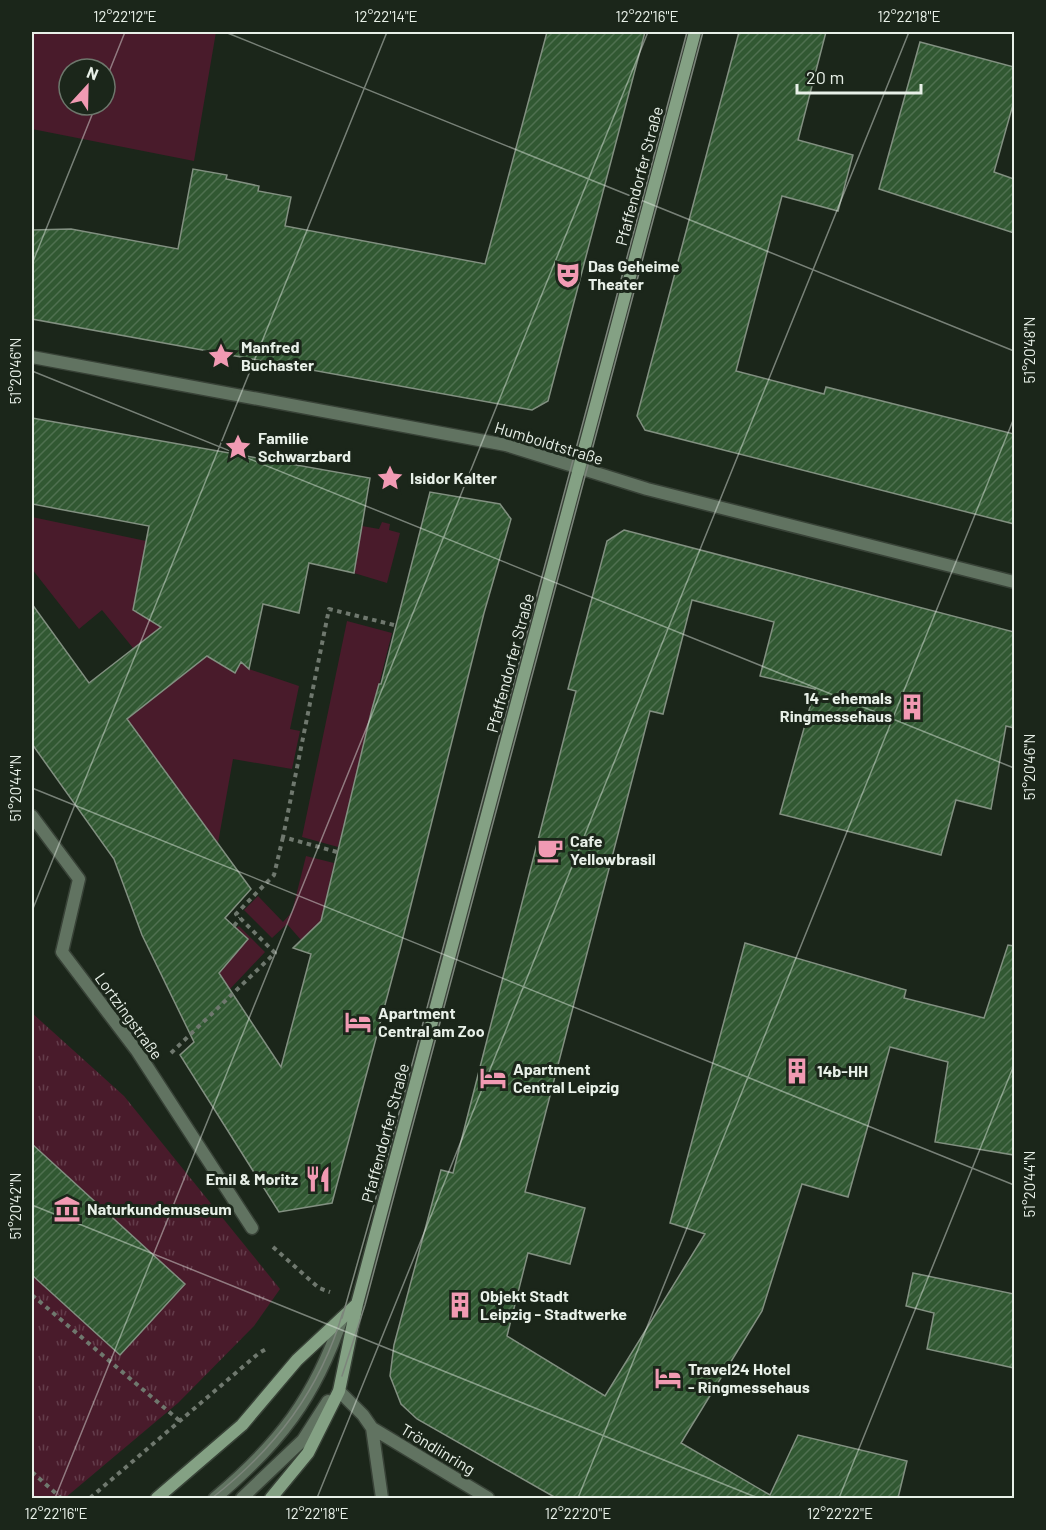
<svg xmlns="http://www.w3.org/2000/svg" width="1046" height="1530" viewBox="0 0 1046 1530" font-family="Barlow,sans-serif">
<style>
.green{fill:#491b2b;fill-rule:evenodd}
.park{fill:url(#park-tufts)}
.building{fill:url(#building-hatch);stroke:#829081;stroke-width:1.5}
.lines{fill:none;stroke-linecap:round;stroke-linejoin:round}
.service-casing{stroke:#384237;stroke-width:15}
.pedestrian-casing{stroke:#384237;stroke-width:15}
.minor-casing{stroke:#384237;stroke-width:15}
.secondary-casing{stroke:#384237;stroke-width:15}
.path{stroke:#6f786e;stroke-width:4;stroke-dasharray:4.5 4.5;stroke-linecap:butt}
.service{stroke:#617361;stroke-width:12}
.pedestrian{stroke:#617361;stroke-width:12}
.minor{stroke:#617361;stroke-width:12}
.secondary{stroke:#84a184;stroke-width:12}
.tram{stroke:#7c857b;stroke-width:1.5}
.ticks{fill:none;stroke:#e8f0e8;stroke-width:1.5;stroke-opacity:0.45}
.labels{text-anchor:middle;stroke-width:6;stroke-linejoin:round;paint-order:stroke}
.street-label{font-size:16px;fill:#e8f0e8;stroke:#1b261a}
.poi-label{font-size:16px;font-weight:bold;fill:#e8f0e8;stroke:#1b261a;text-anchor:start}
.neatline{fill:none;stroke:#e8f0e8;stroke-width:2}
.ticks-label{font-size:15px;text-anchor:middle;fill:#e8f0e8}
</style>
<defs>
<pattern id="park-tufts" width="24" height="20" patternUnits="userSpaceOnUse" patternTransform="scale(1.5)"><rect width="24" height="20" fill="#491b2b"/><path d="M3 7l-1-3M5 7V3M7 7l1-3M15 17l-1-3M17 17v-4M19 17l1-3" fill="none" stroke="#633c4a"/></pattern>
<pattern id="building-hatch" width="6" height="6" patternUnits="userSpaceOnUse" patternTransform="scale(1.5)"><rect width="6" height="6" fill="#315832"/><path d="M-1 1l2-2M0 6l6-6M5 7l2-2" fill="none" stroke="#4f7050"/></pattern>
</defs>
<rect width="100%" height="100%" fill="#1b261a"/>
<path class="green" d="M32 32H216L194 161 32 129ZM69 69H105V105H69Z
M32 517 146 541 133 610 161 627 133 648 102 610 79 629 32 569Z
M382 522 390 524 389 530 400 533 387 583 354 573 362 526 379 529Z
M347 621 392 633 338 847 302 837Z
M207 656 235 673 241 662 249 669 299 686 290 729 300 731 292 769 233 759 218 843 126 718Z
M306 856 334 863 321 921 301 940 287 924 272 938 244 910 258 896 283 922 292 912Z
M239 926 265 952 230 989 218 973 248 939 236 928Z"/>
<path class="park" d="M32 1013 124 1096 280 1289 254 1326 178 1403 65 1498H32Z"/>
<path class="building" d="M547 32H645L548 401 532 410 32 319V230L71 229 178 249 193 169 227 175 226 179 259 186 258 191 291 197 285 226 485 264Z
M739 32H826L798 140 853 155 838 211 782 196 736 371 824 394 826 387 1014 434V524L645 430 637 416Z
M920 42 1014 67V101L994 172 1014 179V233L879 189Z
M32 418 370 478 354 573 309 563 299 613 263 604 249 669 241 662 235 673 207 656 127 719 251 889 225 918 248 939 219 973 281 1067 311 954 293 948 321 921 372 709 379 684H381L430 492 500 504 511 519 484 613 401 945 332 1203 279 1212 180 1055 194 1042 142 935 114 859 32 744V604L89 683 161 627 133 610 149 526 32 504Z
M624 530 1014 632V728L1006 726 991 809 956 800 941 855 780 814 815 689 760 676 774 622 692 600 663 714 650 711 525 1192 585 1208 570 1264 528 1253 507 1336 605 1396 705 1234 670 1223 745 943 906 990 904 998 984 1018 1008 945 1014 946V1155L935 1142 948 1062 890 1047 848 1197 802 1184 762 1311 681 1443 770 1495 798 1435 907 1461 898 1498H556L417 1419 401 1404 390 1376 394 1345 441 1170 453 1173 576 691 568 689 607 541Z
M32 1144 185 1284 120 1355 32 1275Z
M913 1273 1014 1294V1368L927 1349 934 1313 906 1306Z"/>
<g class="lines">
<g class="service-casing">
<path id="service" d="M215 1498C279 1444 315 1398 342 1318
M242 1498 303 1440 328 1401"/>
</g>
<g class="pedestrian-casing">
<path id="pedestrian" d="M339 1391 363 1415 372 1428 488 1498
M372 1428 382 1498"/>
</g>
<g class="minor-casing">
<path id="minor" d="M32 357 506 445 647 489 1014 582
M32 816 79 879 62 952 137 1051 252 1228"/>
</g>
<g class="secondary-casing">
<path id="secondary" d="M157 1498 242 1425 297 1360 357 1304
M271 1498 308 1453 339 1391 357 1304 695 32"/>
</g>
<path class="path" d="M337 852 283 837 329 609 394 625
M234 926 240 918
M171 1053 275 953 236 914 274 875 283 837
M273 1247 319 1288 330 1292
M32 1295 181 1422
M32 1472 61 1498
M90 1498 259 1353 268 1348"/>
<use href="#service" class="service"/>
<use href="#pedestrian" class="pedestrian"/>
<use href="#minor" class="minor"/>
<use href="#secondary" class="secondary"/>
<path class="tram" d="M342 1318 386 1162 687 32
M342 1376 365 1305 703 32
M212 1498C276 1448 320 1390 343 1312"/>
</g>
<path class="ticks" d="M225 32 1014 351M105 82 125 32M32 264 96 105M32 371 1014 768M32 788 1014 1185M32 911 387 32M32 1205 758 1498M55 1498 648 32M317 1498 909 32M578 1498 1014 418M839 1498 1014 1065"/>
<defs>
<g id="theatre-bare" transform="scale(2.07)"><path d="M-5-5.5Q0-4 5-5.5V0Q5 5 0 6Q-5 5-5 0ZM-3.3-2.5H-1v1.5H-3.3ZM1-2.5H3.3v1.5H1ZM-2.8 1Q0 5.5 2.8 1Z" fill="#f19ab3" stroke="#1b261a" stroke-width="2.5" paint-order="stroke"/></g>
<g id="sight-bare" transform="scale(2.07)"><path d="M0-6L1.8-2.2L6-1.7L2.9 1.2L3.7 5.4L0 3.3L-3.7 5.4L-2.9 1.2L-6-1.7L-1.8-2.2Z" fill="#f19ab3" stroke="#1b261a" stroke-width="2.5" paint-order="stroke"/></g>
<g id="building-bare" transform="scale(2.07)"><path d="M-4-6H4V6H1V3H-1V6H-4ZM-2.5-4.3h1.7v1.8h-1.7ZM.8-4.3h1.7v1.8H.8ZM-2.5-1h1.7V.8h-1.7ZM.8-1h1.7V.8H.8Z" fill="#f19ab3" stroke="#1b261a" stroke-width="2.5" paint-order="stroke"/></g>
<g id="cafe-bare" transform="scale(2.07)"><path d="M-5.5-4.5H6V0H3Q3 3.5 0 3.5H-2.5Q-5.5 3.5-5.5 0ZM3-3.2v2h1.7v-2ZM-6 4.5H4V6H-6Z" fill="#f19ab3" stroke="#1b261a" stroke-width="2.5" paint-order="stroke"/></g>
<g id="hotel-bare" transform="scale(2.07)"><path d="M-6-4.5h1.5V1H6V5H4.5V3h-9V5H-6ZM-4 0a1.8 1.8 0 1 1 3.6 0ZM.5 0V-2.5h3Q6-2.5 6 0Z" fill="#f19ab3" stroke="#1b261a" stroke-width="2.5" paint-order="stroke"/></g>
<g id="restaurant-bare" transform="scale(2.07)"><path d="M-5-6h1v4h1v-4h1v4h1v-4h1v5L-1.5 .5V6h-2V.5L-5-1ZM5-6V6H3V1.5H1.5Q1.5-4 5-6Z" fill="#f19ab3" stroke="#1b261a" stroke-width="2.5" paint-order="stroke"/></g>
<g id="museum-bare" transform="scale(2.07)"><path d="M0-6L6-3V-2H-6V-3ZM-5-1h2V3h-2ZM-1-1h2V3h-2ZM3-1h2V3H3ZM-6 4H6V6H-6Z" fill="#f19ab3" stroke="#1b261a" stroke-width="2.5" paint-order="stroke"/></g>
</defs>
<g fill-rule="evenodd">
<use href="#theatre-bare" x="568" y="275"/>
<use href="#sight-bare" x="221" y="356"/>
<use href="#sight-bare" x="238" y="447"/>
<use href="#sight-bare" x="390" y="478"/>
<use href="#building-bare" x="912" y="707"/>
<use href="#cafe-bare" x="550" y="850"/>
<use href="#hotel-bare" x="358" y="1022"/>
<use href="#building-bare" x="797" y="1071"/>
<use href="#hotel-bare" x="493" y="1078"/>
<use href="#restaurant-bare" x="318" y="1179"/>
<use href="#museum-bare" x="67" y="1209"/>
<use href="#building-bare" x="460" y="1305"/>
<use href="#hotel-bare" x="668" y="1378"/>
</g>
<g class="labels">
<g class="street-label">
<text transform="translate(639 176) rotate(-75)" y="6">Pfaffendorfer Straße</text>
<text transform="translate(549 443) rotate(17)" y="6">Humboldtstraße</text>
<text transform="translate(510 663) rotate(-75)" y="6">Pfaffendorfer Straße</text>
<text transform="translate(129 1016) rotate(54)" y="6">Lortzingstraße</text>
<text transform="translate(385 1133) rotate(-75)" y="6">Pfaffendorfer Straße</text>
<text transform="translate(438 1449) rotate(31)" y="6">Tröndlinring</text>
</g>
<g class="poi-label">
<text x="588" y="272">Das Geheime<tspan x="588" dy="18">Theater</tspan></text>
<text x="241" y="353">Manfred<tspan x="241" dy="18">Buchaster</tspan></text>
<text x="258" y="444">Familie<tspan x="258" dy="18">Schwarzbard</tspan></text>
<text x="410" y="484">Isidor Kalter</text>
<text x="892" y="704" text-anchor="end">14 - ehemals<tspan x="892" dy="18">Ringmessehaus</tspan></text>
<text x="570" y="847">Cafe<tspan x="570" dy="18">Yellowbrasil</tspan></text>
<text x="378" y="1019">Apartment<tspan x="378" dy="18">Central am Zoo</tspan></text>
<text x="513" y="1075">Apartment<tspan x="513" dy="18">Central Leipzig</tspan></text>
<text x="817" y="1077">14b-HH</text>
<text x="298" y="1185" text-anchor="end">Emil &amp; Moritz</text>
<text x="87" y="1215">Naturkundemuseum</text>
<text x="480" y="1302">Objekt Stadt<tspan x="480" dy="18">Leipzig - Stadtwerke</tspan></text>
<text x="688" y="1375">Travel24 Hotel<tspan x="688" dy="18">- Ringmessehaus</tspan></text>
</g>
</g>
<rect width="1046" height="1530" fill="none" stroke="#1b261a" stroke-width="66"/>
<g transform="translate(87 87) rotate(22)"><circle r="28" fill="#1b261a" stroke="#6d776c" stroke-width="1.5"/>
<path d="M0-4.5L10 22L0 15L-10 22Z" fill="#f19ab3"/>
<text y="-9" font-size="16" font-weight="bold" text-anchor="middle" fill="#e8f0e8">N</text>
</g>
<path d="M797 84v9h124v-9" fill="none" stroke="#e8f0e8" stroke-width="3"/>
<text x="806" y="84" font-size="18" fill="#e8f0e8" stroke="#1b261a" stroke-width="4.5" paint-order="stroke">20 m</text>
<rect x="33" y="33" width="980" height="1464" class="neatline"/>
<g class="ticks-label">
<text x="125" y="22">12°22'12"E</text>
<text x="386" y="22">12°22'14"E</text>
<text x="647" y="22">12°22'16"E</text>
<text x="909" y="22">12°22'18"E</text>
<text transform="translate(1030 350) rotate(-90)" y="5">51°20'48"N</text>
<text transform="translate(16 371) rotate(-90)" y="5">51°20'46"N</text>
<text transform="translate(1030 767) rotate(-90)" y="5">51°20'46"N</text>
<text transform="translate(16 788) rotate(-90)" y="5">51°20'44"N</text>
<text transform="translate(1030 1184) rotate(-90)" y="5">51°20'44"N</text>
<text transform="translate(16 1206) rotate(-90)" y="5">51°20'42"N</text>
<text x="56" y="1519">12°22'16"E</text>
<text x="317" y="1519">12°22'18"E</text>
<text x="578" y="1519">12°22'20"E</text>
<text x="840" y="1519">12°22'22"E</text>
</g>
</svg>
